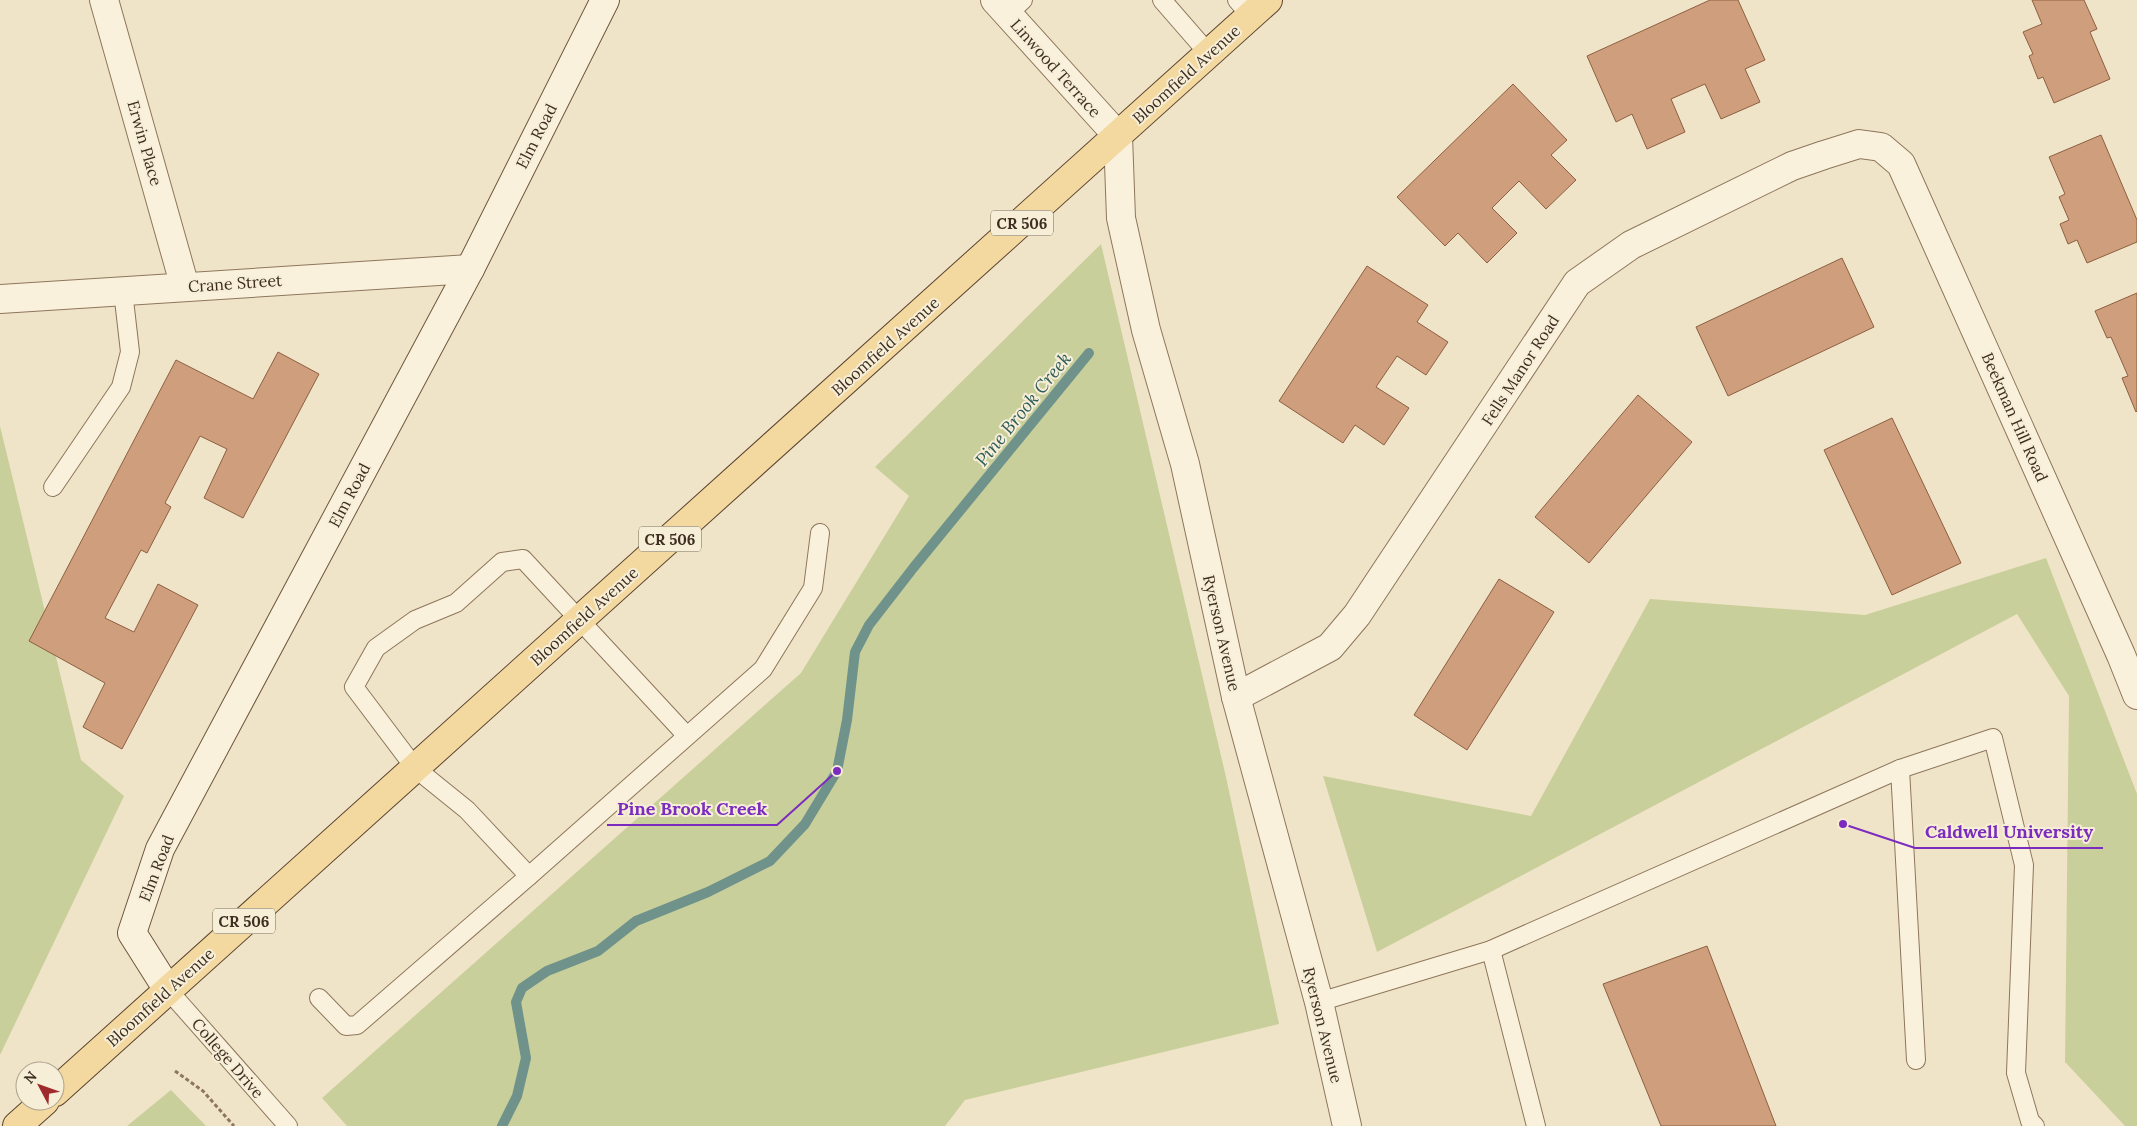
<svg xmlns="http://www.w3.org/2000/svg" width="2137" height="1126" font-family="Lora,serif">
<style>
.green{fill:#c9cf9b}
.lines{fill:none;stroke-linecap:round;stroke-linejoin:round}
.stream{stroke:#6f938a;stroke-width:10}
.building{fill:#cf9f7d;stroke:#8d5f41}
.lane-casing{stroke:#8d765c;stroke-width:20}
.street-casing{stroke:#8d765c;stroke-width:30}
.secondary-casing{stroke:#6f573f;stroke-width:30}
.primary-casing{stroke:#5b4430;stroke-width:30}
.path{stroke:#8d765c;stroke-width:3;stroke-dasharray:4 2.5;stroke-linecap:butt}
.lane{stroke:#faf1dc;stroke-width:18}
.street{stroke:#faf1dc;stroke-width:28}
.secondary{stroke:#faf1dc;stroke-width:28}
.primary{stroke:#f3d9a0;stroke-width:28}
.labels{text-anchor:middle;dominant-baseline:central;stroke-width:4;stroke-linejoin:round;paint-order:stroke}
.shield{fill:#f7eed8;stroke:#756857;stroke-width:1}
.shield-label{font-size:15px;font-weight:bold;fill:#3d2e20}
.street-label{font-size:16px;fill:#3d2e20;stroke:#f7eed8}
.water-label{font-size:18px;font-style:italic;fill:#2f5d5a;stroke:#f7eed8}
.leader{fill:none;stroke:#7b2cbf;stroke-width:2}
.callout-dot{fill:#7b2cbf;stroke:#f7eed8;stroke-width:2}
.callout-label{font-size:18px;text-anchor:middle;font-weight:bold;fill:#7b2cbf;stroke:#f7eed8;stroke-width:4;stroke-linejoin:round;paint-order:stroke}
</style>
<rect width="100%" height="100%" fill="#f0e4c8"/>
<g class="green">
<polygon points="1101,244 1226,777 1279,1024 965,1100 945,1126 347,1126 322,1098 801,673 909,496 875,467"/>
<polygon points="0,426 81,760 124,796 0,1055"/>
<polygon points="2046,558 2137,794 2137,1126 2125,1126 2065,1062 2069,696 2017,614 1377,952 1323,776 1531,816 1650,599 1865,615"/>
<polygon points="171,1090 206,1126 127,1126"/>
</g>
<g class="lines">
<polyline class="stream" points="502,1126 517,1096 526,1058 516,1002 522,988 547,971 598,951 636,921 708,892 770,861 805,824 837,771 847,720 855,652 869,625 914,567 1089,353"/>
</g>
<g class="building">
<polygon points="1710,0 1738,0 1765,60 1745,69 1760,102 1721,119 1705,84 1671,99 1685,132 1647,149 1632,114 1616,122 1587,56"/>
<polygon points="2032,0 2084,0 2097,29 2090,32 2110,79 2054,103 2043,77 2038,79 2029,56 2033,54 2023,32 2042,24"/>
<polygon points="1513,84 1567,140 1551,155 1576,180 1546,209 1519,181 1492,208 1517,233 1487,263 1458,233 1445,246 1397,197"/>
<polygon points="2101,135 2137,220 2137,242 2087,263 2077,240 2068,244 2060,224 2069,220 2059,197 2065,194 2049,157"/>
<polygon points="1842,258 1874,327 1728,396 1696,327"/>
<polygon points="1367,266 1428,305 1417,322 1448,342 1426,375 1397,356 1376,387 1409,408 1384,445 1355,425 1343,443 1279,401"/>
<polygon points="2137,293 2137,411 2136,412 2122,378 2128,376 2111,337 2107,338 2095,311"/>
<polygon points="278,352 319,374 243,518 204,498 227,449 200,436 165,503 171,507 147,553 141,550 105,618 134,632 158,584 198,605 122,749 83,727 105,683 29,641 176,360 253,399"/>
<polygon points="1638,395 1692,442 1589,563 1535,517"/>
<polygon points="1892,418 1961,563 1892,595 1824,450"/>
<polygon points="1499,579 1554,612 1467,750 1414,715"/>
<polygon points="1707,946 1776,1126 1661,1126 1603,984"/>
</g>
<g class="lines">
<defs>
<g id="lane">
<polyline points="1162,0 1209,54"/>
<polyline points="1237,0 1251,16"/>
<polyline points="1008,14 1023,0"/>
<polyline points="53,487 121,387 130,352 123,291"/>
<polyline points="687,736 523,559 502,562 456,603 415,620 376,648 354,687 415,768 467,810 529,876 763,669 813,588 820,533"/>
<polyline points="1900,769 1916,1060"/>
<polyline points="1491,950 1536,1126"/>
<polyline points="168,990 288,1126"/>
<polyline points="319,998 346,1026 357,1025 529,876"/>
<polyline points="1319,1002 1491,950 1900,769 1993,738 2024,865 2016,1073 2030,1121 2035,1126"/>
</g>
<g id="street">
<polyline points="104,0 185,287"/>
<polyline points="995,0 1118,136 1121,218 1146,330 1185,464 1236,697 1319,1002 1347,1126"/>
<polyline points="0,299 470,269"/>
<polyline points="1236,697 1330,647 1357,615 1577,283 1631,245 1792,166 1824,155 1859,144 1881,147 1901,164 2121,655 2137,695"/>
</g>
<polyline id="secondary" points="168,990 132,933 160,849 470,269 605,0"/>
<g id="primary">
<polyline points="55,1092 1268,0"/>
<polyline points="17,1126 45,1101"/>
</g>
</defs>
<use href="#lane" class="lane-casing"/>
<use href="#street" class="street-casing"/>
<use href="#secondary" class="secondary-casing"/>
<use href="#primary" class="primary-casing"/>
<polyline class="path" points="175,1071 203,1091 234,1126"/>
<use href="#lane" class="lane"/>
<use href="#street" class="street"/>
<use href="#secondary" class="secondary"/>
<use href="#primary" class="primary"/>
</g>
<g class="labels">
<g class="shield">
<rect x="991" y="210.5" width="62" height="25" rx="4"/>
<rect x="639" y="526.5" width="62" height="25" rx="4"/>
<rect x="213" y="908.5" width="62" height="25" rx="4"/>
</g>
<g class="shield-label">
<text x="1022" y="223">CR 506</text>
<text x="670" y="539">CR 506</text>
<text x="244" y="921">CR 506</text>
</g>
<g class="street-label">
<text transform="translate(1056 68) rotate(48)">Linwood Terrace</text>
<text transform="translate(1186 74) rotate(-42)">Bloomfield Avenue</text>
<text transform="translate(536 136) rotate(-63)">Elm Road</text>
<text transform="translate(145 143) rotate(74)">Erwin Place</text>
<text transform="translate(235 283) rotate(-4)">Crane Street</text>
<text transform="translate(885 346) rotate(-42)">Bloomfield Avenue</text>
<text transform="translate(1520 370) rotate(-57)">Fells Manor Road</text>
<text transform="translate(2015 417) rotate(66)">Beekman Hill Road</text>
<text transform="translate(349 495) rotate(-62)">Elm Road</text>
<text transform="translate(584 616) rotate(-42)">Bloomfield Avenue</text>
<text transform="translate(1222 633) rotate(77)">Ryerson Avenue</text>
<text transform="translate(156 868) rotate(-69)">Elm Road</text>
<text transform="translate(160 997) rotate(-42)">Bloomfield Avenue</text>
<text transform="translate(1323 1025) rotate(76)">Ryerson Avenue</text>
<text transform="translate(228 1058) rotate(49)">College Drive</text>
</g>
<g class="water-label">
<text transform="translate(1023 409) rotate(-51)">Pine Brook Creek</text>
</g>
</g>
<path class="leader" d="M837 771L777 825H607M1843 824L1915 848H2103"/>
<g class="callout-dot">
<circle cx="837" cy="771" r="5"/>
<circle cx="1843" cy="824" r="5"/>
</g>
<g class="callout-label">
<text x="692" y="815">Pine Brook Creek</text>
<text x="2009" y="838">Caldwell University</text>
</g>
<g transform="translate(40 1086) rotate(311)"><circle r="24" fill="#f7eed8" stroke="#ada18e"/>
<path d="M0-4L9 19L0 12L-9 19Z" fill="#9e2a2b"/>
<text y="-8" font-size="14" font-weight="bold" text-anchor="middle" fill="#3d2e20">N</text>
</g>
</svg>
